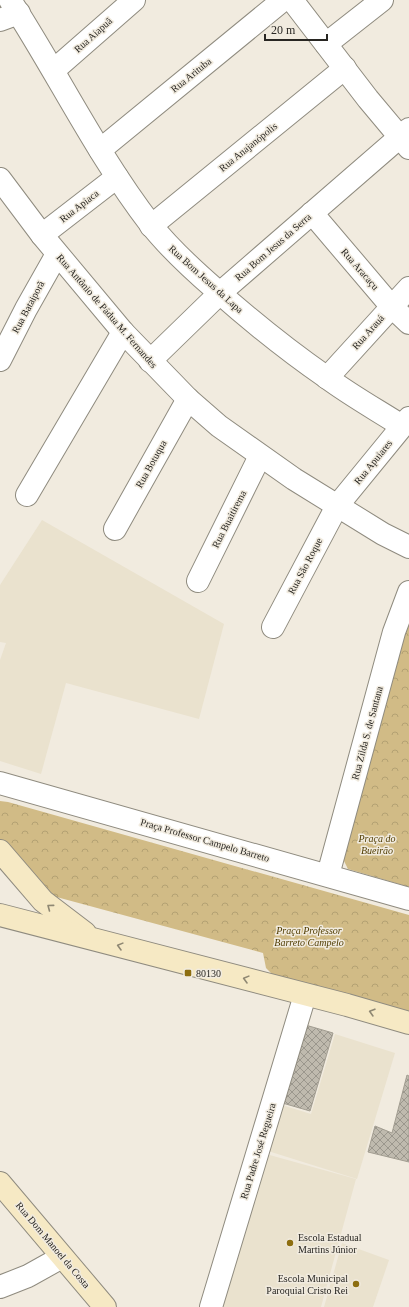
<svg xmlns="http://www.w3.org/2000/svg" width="409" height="1307" font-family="Georgia,serif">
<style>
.built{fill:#eae2ce}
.park{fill:url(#park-crowns)}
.building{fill:url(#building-cross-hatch);stroke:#a29d91}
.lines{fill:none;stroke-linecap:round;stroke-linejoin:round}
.minor-casing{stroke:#8f8b7f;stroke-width:24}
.secondary-casing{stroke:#8f8b7f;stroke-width:24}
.minor{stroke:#fff;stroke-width:22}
.secondary{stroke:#f6e9c4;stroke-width:22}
.oneway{stroke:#8f8873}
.poi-dot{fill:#8d6e10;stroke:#f1ebdf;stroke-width:1.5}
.labels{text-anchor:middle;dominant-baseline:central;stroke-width:3;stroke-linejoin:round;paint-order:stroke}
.street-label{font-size:10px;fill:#282622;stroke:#f1ebdf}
.park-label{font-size:10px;font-style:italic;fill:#503c01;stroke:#f1ebdf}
.poi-label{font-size:10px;fill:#282622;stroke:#f1ebdf;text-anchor:start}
</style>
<defs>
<pattern id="park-crowns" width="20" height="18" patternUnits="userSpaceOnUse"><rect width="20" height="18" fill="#d1bb86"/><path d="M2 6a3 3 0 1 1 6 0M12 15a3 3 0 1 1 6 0" fill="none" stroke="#b3a173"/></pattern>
<pattern id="building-cross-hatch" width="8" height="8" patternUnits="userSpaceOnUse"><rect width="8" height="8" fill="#bfbaae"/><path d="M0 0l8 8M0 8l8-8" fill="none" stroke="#9b978d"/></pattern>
</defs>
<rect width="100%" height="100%" fill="#f1ebdf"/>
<g class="built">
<polygon points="42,520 224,624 199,719 66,683 41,774 0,761 0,660 6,643 0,642 0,585"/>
<polygon points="335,1034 395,1053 357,1179 268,1151 282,1105 311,1114"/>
<polygon points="266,1154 356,1179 321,1307 223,1307"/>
<polygon points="342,1243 389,1260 373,1307 324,1307"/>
</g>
<g class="park">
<polygon points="409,611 409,887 348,869 343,859"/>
<polygon points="0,801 8,802 409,915 409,1012 272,974 266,968 263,953 38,892 0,847"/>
</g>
<g class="building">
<polygon points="302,1024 333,1033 310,1111 279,1102"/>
<polygon points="407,1075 409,1076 409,1162 368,1152 375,1126 392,1133"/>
</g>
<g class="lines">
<defs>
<g id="minor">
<path d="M 10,0 C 58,74 97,155 151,225 C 170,249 192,269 215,289 C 250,320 287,350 326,377 C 350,395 377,410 402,426"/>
<polyline points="292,0 368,99 409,148"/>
<polyline points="0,20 19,13"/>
<polyline points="326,44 382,0"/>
<polyline points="54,70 134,0"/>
<polyline points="100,150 283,0"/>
<polyline points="0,179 42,235 123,332 188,399 219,426 294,479 383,534 409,547"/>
<polyline points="312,213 391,306 409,323"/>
<polyline points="151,226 345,68"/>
<polyline points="42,235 117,177"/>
<polyline points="0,360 26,309 57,254"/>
<polyline points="150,361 220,293 409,129"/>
<polyline points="327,378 409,288"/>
<polyline points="27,495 123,332"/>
<polyline points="115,529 188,399"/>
<polyline points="198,581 260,456"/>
<polyline points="273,627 337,506 409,418"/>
<polyline points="0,783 409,899"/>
<polyline points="328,875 394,632 409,592"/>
<polyline points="0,1287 28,1276 62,1257"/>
<polyline points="211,1307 305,995"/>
</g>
<g id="secondary">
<polyline points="0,851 43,901 85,933"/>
<polyline points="0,915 347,1005 409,1023"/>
<polyline points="0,1183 105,1307"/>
</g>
</defs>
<use href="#minor" class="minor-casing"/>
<use href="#secondary" class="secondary-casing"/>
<use href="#minor" class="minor"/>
<use href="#secondary" class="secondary"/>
</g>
<defs><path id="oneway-chevron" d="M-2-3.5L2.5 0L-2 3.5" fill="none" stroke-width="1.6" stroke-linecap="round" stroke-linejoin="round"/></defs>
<g class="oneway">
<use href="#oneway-chevron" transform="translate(50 907) rotate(-143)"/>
<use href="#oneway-chevron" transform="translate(120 946) rotate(-165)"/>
<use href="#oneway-chevron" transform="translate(246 979) rotate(-165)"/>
<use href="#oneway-chevron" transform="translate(372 1012) rotate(-164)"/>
</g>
<g class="poi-dot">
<rect x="184" y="969" width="8" height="8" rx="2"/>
<circle cx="290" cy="1243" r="4"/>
<circle cx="356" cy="1284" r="4"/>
</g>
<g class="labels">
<g class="street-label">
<text transform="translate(93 35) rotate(-42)">Rua Aiapuã</text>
<text transform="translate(191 75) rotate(-39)">Rua Arituba</text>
<text transform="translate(248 147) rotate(-39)">Rua Anajanópolis</text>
<text transform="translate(79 206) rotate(-38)">Rua Apiaca</text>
<text transform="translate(273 247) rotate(-41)">Rua Bom Jesus da Serra</text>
<text transform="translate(360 269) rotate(49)">Rua Aracaçu</text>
<text transform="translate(206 279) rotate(42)">Rua Bom Jesus da Lapa</text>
<text transform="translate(28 307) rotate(-62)">Rua Bataiporã</text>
<text transform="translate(107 311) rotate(49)">Rua Antônio de Pádua M. Fernandes</text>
<text transform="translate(368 332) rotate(-48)">Rua Arauá</text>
<text transform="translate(373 462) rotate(-51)">Rua Apuiares</text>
<text transform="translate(151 464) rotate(-61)">Rua Botuqua</text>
<text transform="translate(229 519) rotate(-63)">Rua Buaitirema</text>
<text transform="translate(305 566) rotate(-62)">Rua São Roque</text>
<text transform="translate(367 733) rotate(-75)">Rua Zilda S. de Santana</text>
<text transform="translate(205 840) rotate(16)">Praça Professor Campelo Barreto</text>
<text transform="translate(258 1151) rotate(-73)">Rua Padre José Regueira</text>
<text transform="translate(53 1245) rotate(50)">Rua Dom Manoel da Costa</text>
</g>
<g class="park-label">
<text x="377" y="838">Praça do<tspan x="377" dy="12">Bueirão</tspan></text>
<text x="309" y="930">Praça Professor<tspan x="309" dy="12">Barreto Campelo</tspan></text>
</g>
<g class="poi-label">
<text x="196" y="973">80130</text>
<text x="298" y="1237">Escola Estadual<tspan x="298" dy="12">Martins Júnior</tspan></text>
<text x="348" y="1278" text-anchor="end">Escola Municipal<tspan x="348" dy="12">Paroquial Cristo Rei</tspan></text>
</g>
</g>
<path d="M265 34v6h62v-6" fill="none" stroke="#282622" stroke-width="2"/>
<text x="271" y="34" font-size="12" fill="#282622" stroke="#f1ebdf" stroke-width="3" paint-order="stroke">20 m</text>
</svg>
